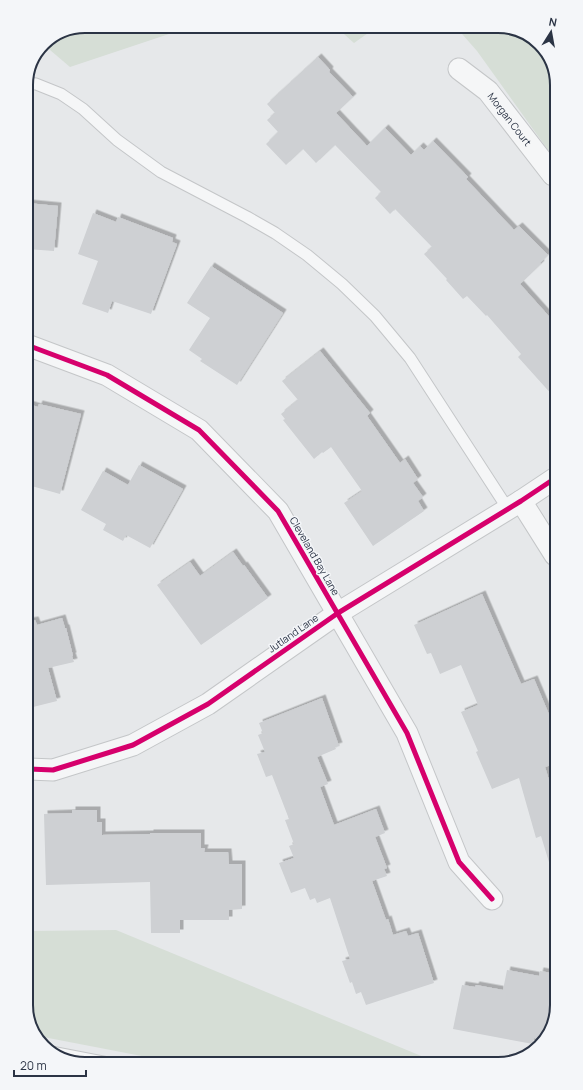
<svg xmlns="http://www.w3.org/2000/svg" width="583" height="1090" font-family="Manrope,sans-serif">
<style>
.green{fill:#d6ded6}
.building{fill:#ced0d3;filter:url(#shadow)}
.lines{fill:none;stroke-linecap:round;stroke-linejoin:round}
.service-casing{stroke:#c4c6c8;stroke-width:13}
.minor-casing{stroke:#c4c6c8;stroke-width:23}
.service{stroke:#f5f6f7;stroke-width:11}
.minor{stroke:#f5f6f7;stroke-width:21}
.cycleway-casing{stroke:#f4f6f9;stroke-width:8}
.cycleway{stroke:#d6006c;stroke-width:5}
.labels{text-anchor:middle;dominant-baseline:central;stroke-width:3;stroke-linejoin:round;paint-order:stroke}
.street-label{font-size:10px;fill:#2b3445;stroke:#f4f6f9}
.rim{fill:none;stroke:#2b3445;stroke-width:2}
</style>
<defs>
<filter id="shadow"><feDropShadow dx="3.5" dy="-3.5" stdDeviation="0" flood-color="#0004"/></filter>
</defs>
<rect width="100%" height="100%" fill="#e6e8ea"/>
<g class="green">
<polygon points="85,26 193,26 70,67 43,44"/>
<polygon points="335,26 378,26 354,43"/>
<polygon points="455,26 502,26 534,38 552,62 553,157 477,51"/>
<polygon points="116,930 431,1060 178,1063 38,1036 31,1028 30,931"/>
</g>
<g class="building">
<polygon points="318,57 330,70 329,72 353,97 336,113 367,146 385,128 411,155 420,146 424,150 433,141 468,177 466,179 514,230 519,226 548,255 540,263 541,264 520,284 554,322 554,397 518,357 521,354 487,315 486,316 467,296 463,299 446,280 447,279 424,254 432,247 395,209 390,214 375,198 381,192 335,145 316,163 303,149 286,165 266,144 278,132 267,120 275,113 267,104"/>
<polygon points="27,203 58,206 54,251 27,249"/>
<polygon points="93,213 116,222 118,217 173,238 172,242 177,244 151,314 112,301 108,313 82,304 98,261 78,254"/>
<polygon points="211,266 283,313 237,385 200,361 202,359 189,350 210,318 187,303"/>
<polygon points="320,351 370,413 367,416 400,463 405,459 418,479 413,483 423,497 418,501 424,511 373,546 344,503 362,491 331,447 323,453 322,452 314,459 283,420 285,419 281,414 298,400 282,381"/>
<polygon points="28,404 38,407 39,404 81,414 60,494 28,485"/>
<polygon points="139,465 183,489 150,548 126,535 123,541 103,530 106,524 81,510 103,471 128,485"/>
<polygon points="233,552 243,566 244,565 268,598 201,645 157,585 190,562 200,576"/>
<polygon points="482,594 521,684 534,679 556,731 556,763 545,767 556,803 556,871 552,872 541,836 536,838 519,778 492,789 476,752 478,751 461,712 478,705 461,665 440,674 431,653 427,654 414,625"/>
<polygon points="62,618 65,628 66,628 73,656 72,656 74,662 48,668 57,701 29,708 29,621 35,620 37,625"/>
<polygon points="322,698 339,746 335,747 336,749 317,757 328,784 320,787 334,825 376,809 385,833 375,837 387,868 384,869 387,876 372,881 386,920 388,919 393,935 406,931 408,936 418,933 434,983 366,1005 361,992 356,994 352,982 350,983 342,961 350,959 330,898 317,903 315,898 310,900 305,888 291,893 279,863 294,858 289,846 294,844 285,820 289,819 272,775 266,777 257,754 265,752 258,735 263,733 259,723"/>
<polygon points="72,810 97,810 97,822 102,822 102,835 150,834 150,833 201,833 201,848 205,848 204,852 228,852 229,864 242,864 242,909 229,910 229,920 180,920 180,933 151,933 150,882 46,885 44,814 72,813"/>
<polygon points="507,970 539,976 540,971 557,974 557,981 545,1040 534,1038 533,1044 453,1029 462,985 475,987 476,985 503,990"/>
</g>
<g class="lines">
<defs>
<g id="service">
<polyline points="26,83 36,84 61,94 83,109 117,140 161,172 247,217 275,233 307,255 342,284 375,316 410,358 508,509"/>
<polyline points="51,1052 113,1064"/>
</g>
<g id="minor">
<path id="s1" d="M 459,69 L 488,91 L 553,175"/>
<polyline points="27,345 107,375 199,430 278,511 407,733 459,862 492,899"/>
<polyline points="521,501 555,555"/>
<polyline points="29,769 53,770 133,745 208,704 338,613 521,501 554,479"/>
</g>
</defs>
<use href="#service" class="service-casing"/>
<use href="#minor" class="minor-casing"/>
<use href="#service" class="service"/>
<use href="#minor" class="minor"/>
<defs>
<g id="cycleway">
<polyline points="27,345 107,375 199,430 278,511 407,733 459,862 492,899"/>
<polyline points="29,769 53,770 133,745 208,704 338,613 521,501 554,479"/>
</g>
</defs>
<use href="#cycleway" class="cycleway-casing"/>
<use href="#cycleway" class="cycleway"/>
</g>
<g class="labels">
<g class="street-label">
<text stroke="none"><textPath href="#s1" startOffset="72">Morgan Court</textPath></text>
<text transform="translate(315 556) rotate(60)">Cleveland Bay Lane</text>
<text transform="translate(293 633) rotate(-35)">Jutland Lane</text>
</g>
</g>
<path d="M0 0H583V1090H0ZM85 33H498A52 52 0 0 1 550 85V1005A52 52 0 0 1 498 1057H85A52 52 0 0 1 33 1005V85A52 52 0 0 1 85 33Z" fill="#f4f6f9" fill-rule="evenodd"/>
<path class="rim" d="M85 33H498A52 52 0 0 1 550 85V1005A52 52 0 0 1 498 1057H85A52 52 0 0 1 33 1005V85A52 52 0 0 1 85 33Z"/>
<g transform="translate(551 32) rotate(11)" stroke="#f4f6f9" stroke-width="3" paint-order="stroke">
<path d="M0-3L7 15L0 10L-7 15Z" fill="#2b3445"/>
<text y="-6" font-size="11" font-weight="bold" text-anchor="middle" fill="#2b3445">N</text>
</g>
<path d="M14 1070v6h72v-6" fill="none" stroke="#2b3445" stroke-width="2"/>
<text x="20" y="1070" font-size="12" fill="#2b3445" stroke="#f4f6f9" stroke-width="3" paint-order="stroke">20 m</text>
</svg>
